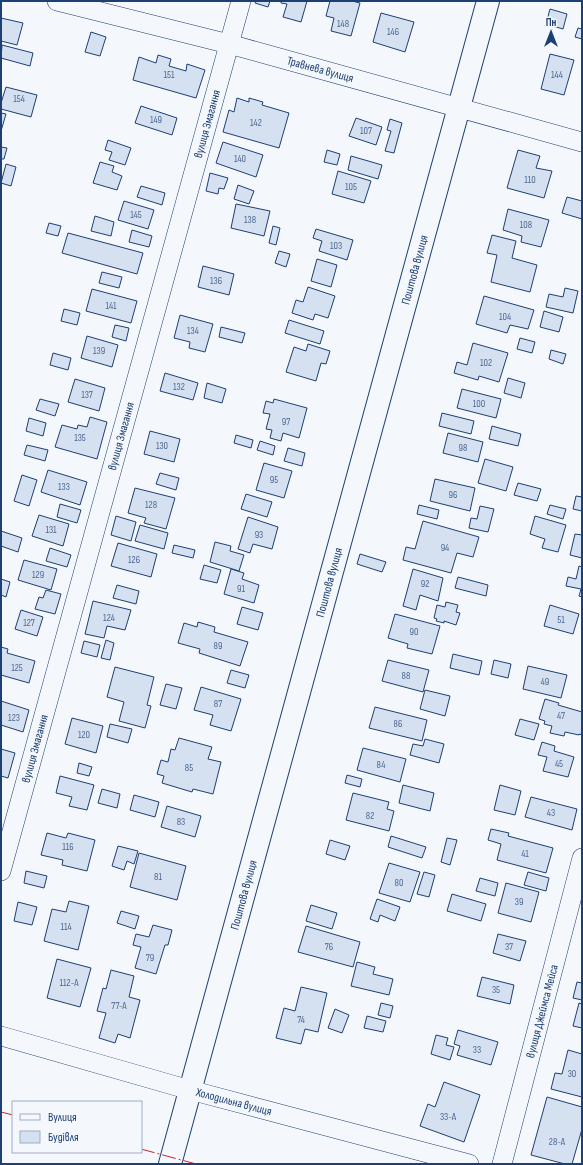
<svg xmlns="http://www.w3.org/2000/svg" width="583" height="1165" font-family="'Sofia Sans Condensed',sans-serif">
<style>
.building{fill:#d5e0f0;stroke:#1d3f73}
.lines{fill:none;stroke-linecap:round;stroke-linejoin:round}
.minor-casing{stroke:#1d3f73;stroke-width:20}
.tertiary-casing{stroke:#1d3f73;stroke-width:24}
.minor{stroke:#f4f7fb;stroke-width:19}
.tertiary{stroke:#f4f7fb;stroke-width:22}
.power{stroke:#c62828;stroke-width:1;stroke-dasharray:14 3 2 3;stroke-linecap:butt}
.labels{text-anchor:middle;dominant-baseline:central;stroke-width:3;stroke-linejoin:round;paint-order:stroke}
.number-label{font-size:10px;fill:#4b6792}
.street-label{font-size:12px;fill:#1d3f73;stroke:#f4f7fb}
</style>
<rect width="100%" height="100%" fill="#f4f7fb"/>
<g class="building">
<polygon points="256,1 270,1 268,7 255,3"/>
<polygon points="281,1 307,1 301,22 283,17 287,4 281,3"/>
<polygon points="330,1 352,1 360,3 351,36 331,31 334,18 326,16"/>
<polygon points="550,9 567,14 563,29 546,24"/>
<polygon points="381,13 414,22 405,52 373,42"/>
<polygon points="1,18 23,23 17,45 1,41"/>
<polygon points="578,28 582,29 582,39 575,37"/>
<polygon points="91,32 106,37 100,56 85,52"/>
<polygon points="2,45 33,53 30,66 1,58"/>
<polygon points="550,54 574,60 564,95 541,89"/>
<polygon points="158,55 171,59 169,66 186,71 187,64 205,70 196,98 133,80 139,57 156,63"/>
<polygon points="6,87 37,95 31,117 1,109 1,103"/>
<polygon points="237,98 249,102 249,98 263,102 262,105 289,113 279,148 223,132 229,110 234,112"/>
<polygon points="141,106 177,118 172,135 135,123"/>
<polygon points="1,113 6,114 1,131"/>
<polygon points="356,118 382,127 376,145 349,136"/>
<polygon points="390,119 402,123 394,153 385,151 391,131 387,130"/>
<polygon points="108,140 131,148 125,165 109,160 112,152 105,150"/>
<polygon points="223,142 263,155 256,177 216,163"/>
<polygon points="1,147 7,148 4,159 1,159"/>
<polygon points="327,150 340,154 337,165 324,162"/>
<polygon points="518,150 540,156 536,168 552,171 544,198 507,188"/>
<polygon points="351,156 382,165 378,179 348,170"/>
<polygon points="100,162 114,166 112,172 122,176 117,190 93,183"/>
<polygon points="6,164 16,167 11,186 1,183"/>
<polygon points="338,171 371,181 364,203 332,194"/>
<polygon points="210,173 228,178 224,189 219,188 218,194 206,191"/>
<polygon points="238,185 254,191 249,204 234,199"/>
<polygon points="141,186 165,193 162,205 137,197"/>
<polygon points="567,197 582,201 582,219 562,213"/>
<polygon points="124,201 154,210 148,229 118,220"/>
<polygon points="236,204 270,211 264,236 231,228"/>
<polygon points="508,209 549,220 541,247 521,242 522,236 503,230"/>
<polygon points="95,216 114,222 111,236 91,231"/>
<polygon points="49,223 61,226 58,236 46,233"/>
<polygon points="273,226 280,228 276,245 269,243"/>
<polygon points="316,229 353,240 347,260 319,251 322,241 313,238"/>
<polygon points="132,230 152,236 149,247 129,242"/>
<polygon points="68,233 143,253 137,274 62,253"/>
<polygon points="492,235 516,241 512,258 537,265 530,292 491,282 497,255 487,253"/>
<polygon points="279,251 290,254 286,267 275,263"/>
<polygon points="317,259 337,265 331,287 311,281"/>
<polygon points="203,266 234,274 229,295 198,287"/>
<polygon points="102,272 122,277 119,288 99,283"/>
<polygon points="308,287 335,296 328,318 315,314 313,320 292,313 296,300 303,302"/>
<polygon points="565,288 578,291 573,313 546,307 549,294 563,297"/>
<polygon points="92,289 137,301 131,323 86,311"/>
<polygon points="484,296 534,310 528,329 510,325 507,333 476,324"/>
<polygon points="64,309 80,313 77,325 61,321"/>
<polygon points="544,311 563,317 559,332 540,327"/>
<polygon points="180,315 213,324 205,352 189,348 190,342 174,338"/>
<polygon points="289,320 324,331 320,344 285,333"/>
<polygon points="115,325 129,328 126,341 112,337"/>
<polygon points="221,327 245,333 242,343 219,337"/>
<polygon points="87,336 118,345 112,367 81,358"/>
<polygon points="520,338 535,342 532,353 517,349"/>
<polygon points="473,343 508,353 499,382 479,376 478,380 454,373 457,362 467,365"/>
<polygon points="308,344 330,351 326,364 321,363 316,381 286,372 294,347 306,351"/>
<polygon points="551,350 566,354 563,364 549,359"/>
<polygon points="53,353 71,358 68,370 50,365"/>
<polygon points="165,373 198,383 193,400 160,391"/>
<polygon points="508,378 525,383 521,398 504,393"/>
<polygon points="75,379 105,388 99,411 68,402"/>
<polygon points="207,383 226,389 222,403 204,398"/>
<polygon points="462,389 501,399 496,418 457,408"/>
<polygon points="40,399 59,404 55,416 36,410"/>
<polygon points="274,399 307,408 299,438 283,433 281,441 270,438 272,430 266,429 270,414 263,413 266,401 273,403"/>
<polygon points="442,413 474,421 471,434 439,426"/>
<polygon points="90,417 107,422 97,459 55,447 62,425 77,429 78,425 87,427"/>
<polygon points="29,418 46,423 43,436 26,431"/>
<polygon points="492,426 521,434 518,446 489,439"/>
<polygon points="150,431 180,439 174,462 144,454"/>
<polygon points="448,433 483,442 478,462 443,453"/>
<polygon points="236,435 253,440 251,448 234,443"/>
<polygon points="260,441 275,446 273,455 257,450"/>
<polygon points="27,445 48,450 45,461 24,455"/>
<polygon points="288,448 305,453 302,466 284,461"/>
<polygon points="485,459 513,467 506,491 478,483"/>
<polygon points="264,463 292,471 284,498 256,490"/>
<polygon points="48,470 87,482 80,505 41,492"/>
<polygon points="160,473 179,478 176,490 156,484"/>
<polygon points="22,475 37,480 29,506 14,501"/>
<polygon points="435,479 475,488 470,511 430,501"/>
<polygon points="518,483 541,489 537,501 514,495"/>
<polygon points="135,488 175,498 166,529 144,523 146,518 128,513"/>
<polygon points="246,494 272,502 267,517 241,509"/>
<polygon points="576,496 582,497 582,511 573,509"/>
<polygon points="60,504 81,510 77,523 57,517"/>
<polygon points="419,505 439,510 437,519 417,514"/>
<polygon points="550,505 566,509 563,519 547,514"/>
<polygon points="480,506 494,509 488,532 469,528 471,518 477,519"/>
<polygon points="39,515 69,524 63,546 32,536"/>
<polygon points="116,516 136,522 131,541 111,535"/>
<polygon points="535,516 566,525 558,552 542,548 545,539 530,534"/>
<polygon points="248,517 278,527 272,549 253,544 250,553 238,549"/>
<polygon points="423,521 479,537 473,557 457,553 451,573 403,560 406,547 415,549"/>
<polygon points="140,525 168,533 164,549 135,541"/>
<polygon points="1,531 22,538 18,552 1,546"/>
<polygon points="575,534 582,535 582,558 570,555"/>
<polygon points="215,542 231,546 230,551 244,555 239,571 210,562"/>
<polygon points="118,543 157,554 151,577 111,566"/>
<polygon points="174,545 195,550 193,558 172,553"/>
<polygon points="50,548 71,555 67,567 46,561"/>
<polygon points="360,554 386,562 382,572 357,564"/>
<polygon points="24,560 57,569 51,590 18,580"/>
<polygon points="204,565 221,570 217,583 200,579"/>
<polygon points="579,566 582,567 582,597 579,596 581,589 566,586 568,577 576,579"/>
<polygon points="231,569 244,573 242,579 259,585 254,603 224,594"/>
<polygon points="413,569 443,578 438,601 420,595 416,610 403,606"/>
<polygon points="458,577 488,585 486,596 455,588"/>
<polygon points="1,579 10,582 6,597 1,595"/>
<polygon points="117,585 139,591 136,604 113,598"/>
<polygon points="46,590 61,594 55,614 35,609 39,597 43,598"/>
<polygon points="93,601 131,610 125,630 107,626 104,638 85,634"/>
<polygon points="446,602 458,605 456,612 460,613 456,625 444,621 444,623 436,621 437,619 434,618 437,605 445,607"/>
<polygon points="550,605 579,614 573,634 544,626"/>
<polygon points="242,607 263,613 258,630 237,624"/>
<polygon points="21,610 43,617 37,636 15,629"/>
<polygon points="395,614 440,626 432,654 407,648 408,644 388,638"/>
<polygon points="198,622 215,627 214,632 248,642 240,666 199,653 200,649 178,643 184,623 197,627"/>
<polygon points="106,640 114,643 110,660 101,658"/>
<polygon points="84,641 100,645 97,657 81,653"/>
<polygon points="1,647 8,649 7,653 35,661 29,683 1,675"/>
<polygon points="453,654 482,661 479,675 450,668"/>
<polygon points="388,660 429,670 423,692 382,681"/>
<polygon points="494,660 511,664 508,678 491,674"/>
<polygon points="528,666 567,675 561,698 523,689"/>
<polygon points="115,667 154,677 147,705 151,706 145,728 119,721 124,702 107,697"/>
<polygon points="231,670 249,675 245,688 227,683"/>
<polygon points="166,684 182,688 176,709 160,705"/>
<polygon points="201,687 241,699 231,731 210,725 213,715 194,710"/>
<polygon points="425,690 450,696 445,716 420,709"/>
<polygon points="545,699 559,703 558,705 582,712 582,735 579,734 579,735 565,732 564,736 550,733 552,726 544,724 545,721 539,719"/>
<polygon points="1,701 29,710 23,732 1,725"/>
<polygon points="375,707 427,720 422,741 369,728"/>
<polygon points="72,718 103,726 96,753 65,744"/>
<polygon points="520,719 539,724 534,740 515,735"/>
<polygon points="110,724 132,729 128,743 107,737"/>
<polygon points="179,738 212,747 208,759 221,762 213,794 193,789 192,792 162,783 164,776 157,774 161,760 168,762 171,749 175,750"/>
<polygon points="425,739 444,744 439,763 410,755 413,744 423,746"/>
<polygon points="542,742 555,746 554,751 574,757 568,777 543,771 547,757 538,755"/>
<polygon points="363,748 406,759 400,782 357,770"/>
<polygon points="1,749 15,753 8,778 1,776"/>
<polygon points="79,763 92,767 89,776 77,773"/>
<polygon points="347,775 362,779 360,787 345,783"/>
<polygon points="60,776 94,785 87,810 69,806 72,797 56,793"/>
<polygon points="403,785 434,793 430,811 399,803"/>
<polygon points="500,785 521,791 515,815 494,810"/>
<polygon points="102,789 120,794 117,808 98,803"/>
<polygon points="353,793 389,802 387,809 394,811 389,831 346,820"/>
<polygon points="134,795 159,802 155,817 130,810"/>
<polygon points="531,797 577,809 572,830 525,817"/>
<polygon points="167,806 201,816 195,837 161,827"/>
<polygon points="491,829 509,833 508,836 553,848 546,873 497,860 501,844 488,840"/>
<polygon points="47,833 66,838 68,833 95,840 87,871 62,865 63,860 41,855"/>
<polygon points="391,836 426,847 422,858 388,847"/>
<polygon points="447,838 457,840 450,865 441,862"/>
<polygon points="330,840 350,846 345,860 326,854"/>
<polygon points="118,846 138,851 134,864 127,861 124,870 112,866"/>
<polygon points="139,853 186,866 177,900 130,887"/>
<polygon points="389,863 420,872 410,902 379,893"/>
<polygon points="26,871 47,876 44,888 24,883"/>
<polygon points="424,872 435,875 429,897 417,894"/>
<polygon points="528,872 549,878 546,891 524,885"/>
<polygon points="480,878 498,883 495,896 476,891"/>
<polygon points="506,883 539,892 531,922 498,913"/>
<polygon points="452,894 486,904 481,921 447,911"/>
<polygon points="377,899 400,907 395,921 380,915 378,922 370,919"/>
<polygon points="69,901 89,906 78,950 44,941 52,909 66,912"/>
<polygon points="18,902 37,907 32,925 14,921"/>
<polygon points="311,905 337,913 332,929 306,921"/>
<polygon points="121,911 139,916 135,929 117,923"/>
<polygon points="153,925 172,930 168,945 165,945 156,974 135,968 141,947 133,945 136,934 149,937"/>
<polygon points="306,926 360,942 353,967 298,952"/>
<polygon points="498,934 526,941 520,961 493,953"/>
<polygon points="57,959 91,968 80,1007 47,998"/>
<polygon points="357,962 375,967 373,974 393,979 389,995 351,986"/>
<polygon points="111,970 134,976 129,997 140,1000 130,1038 118,1034 115,1043 99,1038 106,1013 97,1011 103,988 106,989"/>
<polygon points="482,977 514,985 510,1004 477,996"/>
<polygon points="577,982 582,983 582,1000 573,998"/>
<polygon points="301,987 327,993 318,1032 305,1029 301,1044 276,1038 284,1008 295,1011"/>
<polygon points="381,1003 393,1006 390,1018 378,1015"/>
<polygon points="579,1003 582,1004 582,1028 573,1026"/>
<polygon points="335,1009 349,1015 342,1033 328,1028"/>
<polygon points="367,1016 386,1021 383,1032 364,1028"/>
<polygon points="458,1030 498,1042 491,1065 457,1055 460,1046 454,1044"/>
<polygon points="436,1035 448,1038 446,1045 454,1047 450,1060 431,1054"/>
<polygon points="568,1050 582,1054 582,1097 551,1089 555,1073 562,1074"/>
<polygon points="444,1082 480,1095 464,1142 420,1126 428,1104 435,1107"/>
<polygon points="547,1097 582,1107 582,1129 572,1164 565,1164 531,1155"/>
</g>
<g class="lines">
<defs>
<g id="minor">
<path id="s1" d="M 57,1 L 229,44 L 582,142"/>
<path id="s2" d="M 1,871 L 241,1"/>
<path id="s3" d="M 1,1036 L 190,1090 L 469,1164"/>
<path id="s4" d="M 502,1164 L 582,858"/>
</g>
<g id="tertiary">
<path id="s5" d="M 170,1164 L 488,1"/>
</g>
</defs>
<use href="#minor" class="minor-casing"/>
<use href="#tertiary" class="tertiary-casing"/>
<use href="#minor" class="minor"/>
<use href="#tertiary" class="tertiary"/>
<g class="power">
<polyline points="1,1112 13,1115"/>
<polyline points="141,1149 196,1164"/>
</g>
</g>
<g class="labels">
<g class="number-label">
<text x="343" y="24">148</text>
<text x="393" y="32">146</text>
<text x="169" y="75">151</text>
<text x="557" y="75">144</text>
<text x="19" y="99">154</text>
<text x="156" y="120">149</text>
<text x="256" y="123">142</text>
<text x="366" y="131">107</text>
<text x="240" y="159">140</text>
<text x="530" y="180">110</text>
<text x="351" y="187">105</text>
<text x="136" y="215">145</text>
<text x="250" y="220">138</text>
<text x="526" y="225">108</text>
<text x="336" y="246">103</text>
<text x="216" y="281">136</text>
<text x="111" y="306">141</text>
<text x="505" y="317">104</text>
<text x="193" y="331">134</text>
<text x="99" y="351">139</text>
<text x="486" y="363">102</text>
<text x="179" y="387">132</text>
<text x="87" y="395">137</text>
<text x="479" y="404">100</text>
<text x="286" y="422">97</text>
<text x="80" y="438">135</text>
<text x="162" y="446">130</text>
<text x="463" y="448">98</text>
<text x="274" y="480">95</text>
<text x="64" y="487">133</text>
<text x="453" y="495">96</text>
<text x="151" y="505">128</text>
<text x="51" y="530">131</text>
<text x="259" y="535">93</text>
<text x="445" y="548">94</text>
<text x="134" y="560">126</text>
<text x="38" y="575">129</text>
<text x="425" y="584">92</text>
<text x="241" y="589">91</text>
<text x="109" y="618">124</text>
<text x="561" y="620">51</text>
<text x="29" y="623">127</text>
<text x="414" y="632">90</text>
<text x="218" y="646">89</text>
<text x="17" y="668">125</text>
<text x="406" y="676">88</text>
<text x="545" y="682">49</text>
<text x="218" y="704">87</text>
<text x="561" y="716">47</text>
<text x="14" y="718">123</text>
<text x="398" y="724">86</text>
<text x="84" y="735">120</text>
<text x="559" y="764">45</text>
<text x="381" y="765">84</text>
<text x="189" y="768">85</text>
<text x="551" y="813">43</text>
<text x="370" y="816">82</text>
<text x="181" y="822">83</text>
<text x="68" y="847">116</text>
<text x="525" y="854">41</text>
<text x="158" y="877">81</text>
<text x="399" y="883">80</text>
<text x="519" y="902">39</text>
<text x="66" y="927">114</text>
<text x="329" y="947">76</text>
<text x="509" y="947">37</text>
<text x="150" y="958">79</text>
<text x="69" y="983">112-А</text>
<text x="496" y="990">35</text>
<text x="119" y="1006">77-А</text>
<text x="301" y="1020">74</text>
<text x="477" y="1050">33</text>
<text x="572" y="1074">30</text>
<text x="448" y="1117">33-А</text>
<text x="557" y="1142">28-А</text>
</g>
<g class="street-label">
<text stroke="none"><textPath href="#s1" startOffset="272">Травнева вулиця</textPath></text>
<text stroke="none"><textPath href="#s2" startOffset="775">вулиця Змагання</textPath></text>
<text stroke="none"><textPath href="#s5" startOffset="927">Поштова вулиця</textPath></text>
<text stroke="none"><textPath href="#s2" startOffset="451">вулиця Змагання</textPath></text>
<text stroke="none"><textPath href="#s5" startOffset="603">Поштова вулиця</textPath></text>
<text stroke="none"><textPath href="#s2" startOffset="127">вулиця Змагання</textPath></text>
<text stroke="none"><textPath href="#s5" startOffset="279">Поштова вулиця</textPath></text>
<text stroke="none"><textPath href="#s4" startOffset="158">вулиця Джеймса Мейса</textPath></text>
<text stroke="none"><textPath href="#s3" startOffset="242">Холодильна вулиця</textPath></text>
</g>
</g>
<rect width="583" height="1165" fill="none" stroke="#1d3f73" stroke-width="4"/>
<rect x="12" y="1101" width="130" height="52" fill="#f4f7fb" stroke="#9eadc5"/>
<rect x="20" y="1114" width="20" height="6" fill="#f4f7fb" stroke="#9eadc5"/>
<text x="48" y="1121" font-size="12" fill="#1d3f73">Вулиця</text>
<rect x="20" y="1131" width="20" height="12" fill="#d5e0f0" stroke="#9eadc5"/>
<text x="48" y="1141" font-size="12" fill="#1d3f73">Будівля</text>
<g transform="translate(551 32)" stroke="#f4f7fb" stroke-width="3" paint-order="stroke">
<path d="M0-3L7 15L0 10L-7 15Z" fill="#1d3f73"/>
<text y="-6" font-size="11" font-weight="bold" text-anchor="middle" fill="#1d3f73">Пн</text>
</g>
</svg>
